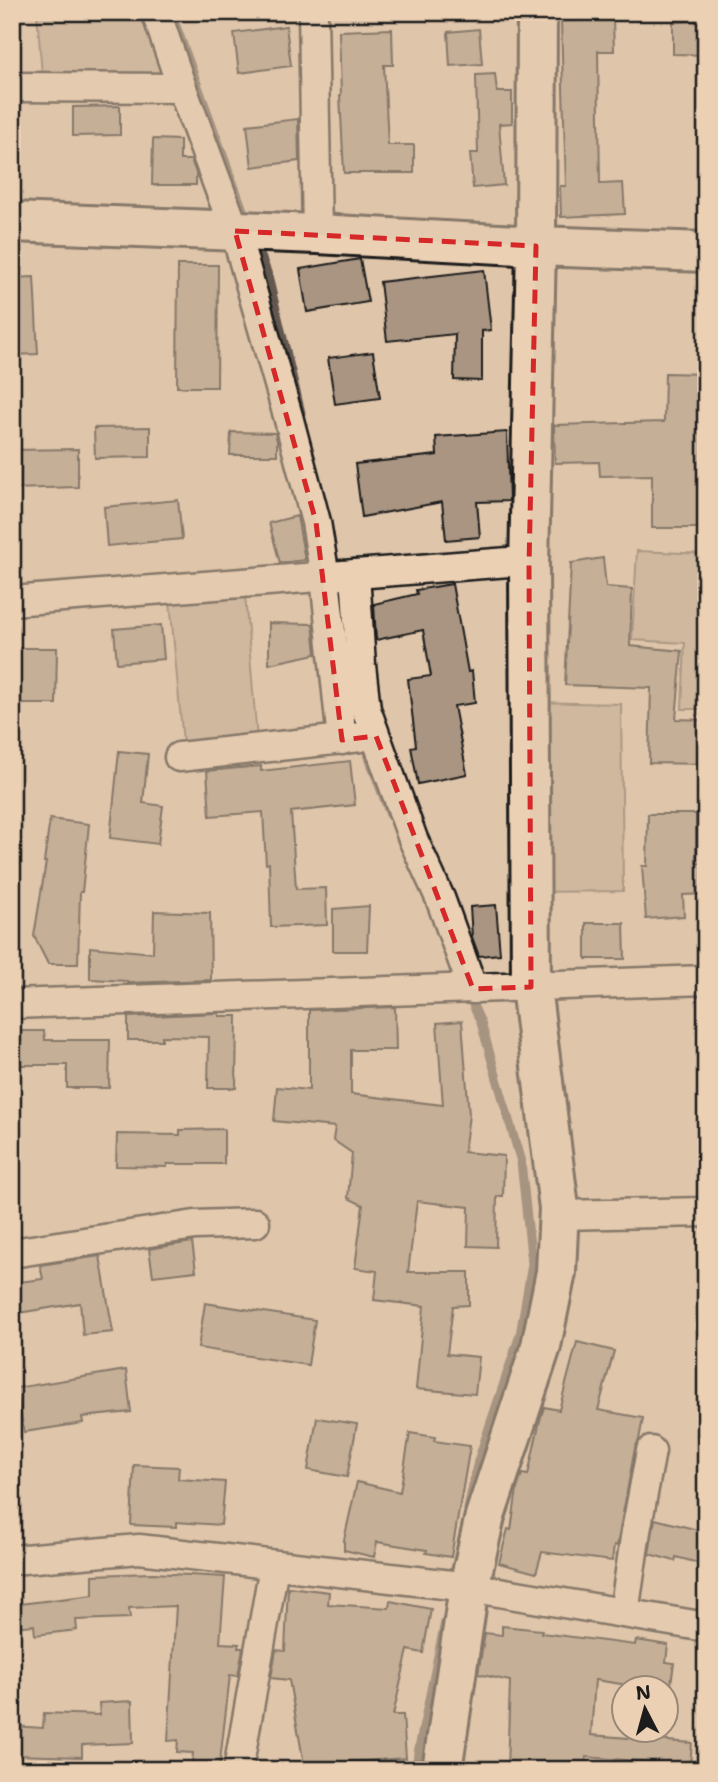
<svg xmlns="http://www.w3.org/2000/svg" width="718" height="1782" font-family="'Shantell Sans',sans-serif">
<style>
.green{fill:#bfa992;stroke:#6e6257;stroke-width:2}
.lines{fill:none;stroke-linecap:round;stroke-linejoin:round}
.stream{stroke:#635950;stroke-width:9}
.building{fill:#a99582;stroke:#1c1c1c;stroke-width:2}
.street-casing{stroke:#1c1c1c;stroke-width:33}
.secondary-casing{stroke:#1c1c1c;stroke-width:44}
.street{stroke:#ecd0b3;stroke-width:28}
.secondary{stroke:#ecd0b3;stroke-width:38}
.marked{fill:none;stroke:#d62828;stroke-width:5;stroke-dasharray:14 9;stroke-linejoin:round}
</style>
<rect width="100%" height="100%" fill="#dfc5aa"/>
<filter id="ink" filterUnits="userSpaceOnUse"><feTurbulence type="fractalNoise" baseFrequency=".0143" numOctaves="2"/><feDisplacementMap in="SourceGraphic" scale="14" xChannelSelector="R" yChannelSelector="G"/><feConvolveMatrix kernelMatrix="1 2 1 2 8 2 1 2 1" color-interpolation-filters="sRGB"/></filter>
<g filter="url(#ink)">
<g class="green">
<polygon points="37,12 149,12 182,88 43,87"/>
<polygon points="637,551 706,554 706,709 682,709 685,643 632,640"/>
<polygon points="244,583 257,739 183,743 169,589"/>
<polygon points="530,702 621,704 623,891 531,892"/>
</g>
<g class="lines">
<g class="stream">
<polyline points="171,12 247,221"/>
<polyline points="255,241 267,272 301,413"/>
<polyline points="368,755 390,815"/>
<polyline points="468,994 481,1023 521,1162 532,1264 520,1335 478,1461 468,1509"/>
<polyline points="416,1770 418,1753 445,1622"/>
</g>
</g>
<g class="building">
<polygon points="613,19 614,51 598,51 600,184 623,183 625,214 561,217 560,186 566,186 561,21"/>
<polygon points="706,21 706,55 673,54 673,22"/>
<polygon points="286,26 291,66 239,73 234,33"/>
<polygon points="392,29 393,65 384,65 388,145 414,145 414,173 344,173 340,95 341,95 339,31"/>
<polygon points="479,29 482,64 450,66 448,32"/>
<polygon points="495,74 497,92 512,92 512,123 499,124 504,185 473,188 470,153 478,153 476,75"/>
<polygon points="120,106 120,135 73,136 73,107"/>
<polygon points="298,119 299,161 252,167 247,125"/>
<polygon points="153,139 180,140 180,160 191,160 196,173 196,185 152,185"/>
<polygon points="360,259 368,302 307,312 300,269"/>
<polygon points="178,265 218,265 217,387 177,387"/>
<polygon points="484,270 491,330 482,331 482,381 454,380 455,334 387,341 380,282"/>
<polygon points="34,277 38,354 12,355 12,278"/>
<polygon points="373,352 380,398 335,404 328,358"/>
<polygon points="665,373 706,374 706,528 652,528 652,475 600,476 599,462 555,463 554,425 664,422"/>
<polygon points="150,427 150,457 95,458 94,428"/>
<polygon points="231,432 275,433 277,441 277,455 230,455"/>
<polygon points="507,432 509,501 477,502 480,537 446,540 442,502 362,517 355,464 437,455 436,437"/>
<polygon points="78,449 78,487 12,489 12,450"/>
<polygon points="178,500 182,539 107,546 104,507"/>
<polygon points="297,516 305,560 280,563 269,523"/>
<polygon points="603,558 606,587 632,589 630,646 682,651 676,719 706,720 706,764 649,763 651,688 565,685 571,563"/>
<polygon points="452,584 468,672 472,671 475,703 454,706 467,774 418,784 411,747 416,746 408,679 431,676 423,630 376,640 374,604 417,594 416,590"/>
<polygon points="269,623 313,624 316,654 269,664"/>
<polygon points="161,625 164,659 117,663 114,629"/>
<polygon points="14,648 57,648 56,704 13,704"/>
<polygon points="119,751 148,754 143,803 163,806 158,844 110,838"/>
<polygon points="350,761 355,805 291,812 296,889 326,888 327,925 271,927 269,863 266,864 263,812 210,816 207,771 261,766 261,771"/>
<polygon points="648,814 696,814 696,863 706,863 706,894 683,895 684,916 646,919 642,866 647,866"/>
<polygon points="50,819 89,824 82,892 80,892 78,964 48,964 34,936 46,862 44,862"/>
<polygon points="496,905 500,954 479,956 472,937 470,907"/>
<polygon points="369,906 367,951 333,951 333,909"/>
<polygon points="154,911 210,913 211,980 127,983 127,981 90,979 90,947 153,953"/>
<polygon points="586,923 624,923 625,959 586,959"/>
<polygon points="395,1007 396,1050 351,1050 351,1094 443,1105 437,1023 462,1021 469,1115 464,1152 504,1156 503,1196 497,1196 496,1247 468,1246 469,1207 417,1201 408,1272 469,1272 469,1305 453,1306 447,1354 479,1357 475,1394 416,1389 424,1306 374,1300 377,1271 355,1268 363,1205 348,1198 352,1153 333,1140 335,1127 274,1121 277,1087 309,1090 309,1010"/>
<polygon points="219,1013 219,1016 237,1016 236,1088 208,1088 209,1037 162,1036 162,1040 128,1040 128,1017"/>
<polygon points="12,1031 44,1031 45,1040 110,1040 109,1088 67,1088 67,1065 12,1065"/>
<polygon points="224,1129 224,1164 167,1164 167,1167 116,1166 117,1134 180,1135 180,1130"/>
<polygon points="192,1242 196,1271 153,1276 149,1249"/>
<polygon points="100,1256 113,1332 83,1335 80,1303 12,1314 12,1283 43,1279 40,1265"/>
<polygon points="205,1303 315,1320 308,1365 198,1348"/>
<polygon points="577,1342 614,1351 598,1410 643,1418 639,1440 635,1448 617,1546 614,1545 612,1561 542,1552 536,1573 499,1563 508,1529 511,1530 517,1489 522,1474 528,1475 540,1420 544,1407 559,1410"/>
<polygon points="126,1370 131,1412 82,1417 83,1423 24,1432 16,1388"/>
<polygon points="317,1418 357,1424 347,1477 308,1470"/>
<polygon points="410,1433 435,1437 434,1441 470,1446 451,1557 426,1553 427,1550 377,1542 374,1557 344,1550 344,1540 357,1482 400,1492"/>
<polygon points="134,1465 179,1467 178,1479 225,1482 221,1525 176,1522 176,1527 131,1525"/>
<polygon points="655,1519 706,1532 706,1565 676,1557 675,1561 649,1554"/>
<polygon points="153,1573 225,1577 220,1643 239,1644 238,1648 243,1648 238,1676 230,1675 219,1770 191,1770 193,1753 177,1752 178,1740 168,1741 176,1606 129,1608 130,1618 76,1620 77,1630 35,1635 34,1625 12,1627 12,1605 93,1595 93,1575"/>
<polygon points="288,1587 329,1592 328,1604 389,1608 390,1601 431,1609 423,1653 408,1650 393,1715 403,1715 406,1758 339,1763 340,1770 305,1770 289,1680 271,1678 276,1650 285,1651"/>
<polygon points="502,1626 542,1630 541,1633 635,1645 636,1640 668,1645 666,1662 674,1663 670,1691 666,1690 666,1688 647,1688 595,1680 591,1735 692,1743 690,1765 586,1757 586,1770 507,1770 510,1681 478,1674 485,1633 502,1635"/>
<polygon points="132,1701 133,1743 82,1745 82,1757 12,1755 12,1726 43,1728 44,1713 100,1715 99,1703"/>
</g>
<g class="lines">
<defs>
<g id="street">
<polyline points="156,12 182,88 235,231 288,416 316,522 325,577 342,740"/>
<polyline points="313,12 317,234"/>
<polyline points="12,87 182,88"/>
<polyline points="355,574 361,665 366,709 413,839 440,898 473,989"/>
<polyline points="12,601 509,562 529,565"/>
<polyline points="179,757 361,737"/>
<polyline points="12,1004 706,980"/>
<polyline points="559,1215 706,1212"/>
<polyline points="12,1253 195,1225 255,1223"/>
<polyline points="12,1560 139,1549 469,1587 706,1627"/>
<polyline points="624,1613 636,1531 651,1451"/>
<polyline points="238,1770 274,1566"/>
</g>
<g id="secondary">
<polyline points="12,222 317,234 536,246 706,252"/>
<polyline points="442,1770 469,1587 485,1516 541,1346 556,1272 559,1208 531,987 529,565 536,246 537,12"/>
</g>
</defs>
<use href="#street" class="street-casing"/>
<use href="#secondary" class="secondary-casing"/>
<use href="#street" class="street"/>
<use href="#secondary" class="secondary"/>
</g>
</g>
<path d="M0 0H718V1782H0ZM 235,231 L 536,246 L 529,565 L 531,987 L 473,989 L 376,736 L 342,740 L 316,522 Z" fill="#dfc5aa" fill-opacity=".55" fill-rule="evenodd"/>
<path class="marked" d="M 235,231 L 536,246 L 529,565 L 531,987 L 473,989 L 376,736 L 342,740 L 316,522 Z"/>
<rect width="718" height="1782" fill="none" stroke="#ecd0b3" stroke-width="42"/>
<rect x="21" y="21" width="676" height="1740" fill="none" stroke="#1c1c1c" stroke-width="2.5" filter="url(#ink)"/>
<g transform="translate(645 1709) rotate(354)"><circle r="33" fill="#ecd0b3" stroke="#998877" stroke-width="2"/>
<path d="M0-5L12 26L0 18L-12 26Z" fill="#1c1c1c"/>
<text y="-10" font-size="19" font-weight="bold" text-anchor="middle" fill="#1c1c1c">N</text>
</g>
</svg>
